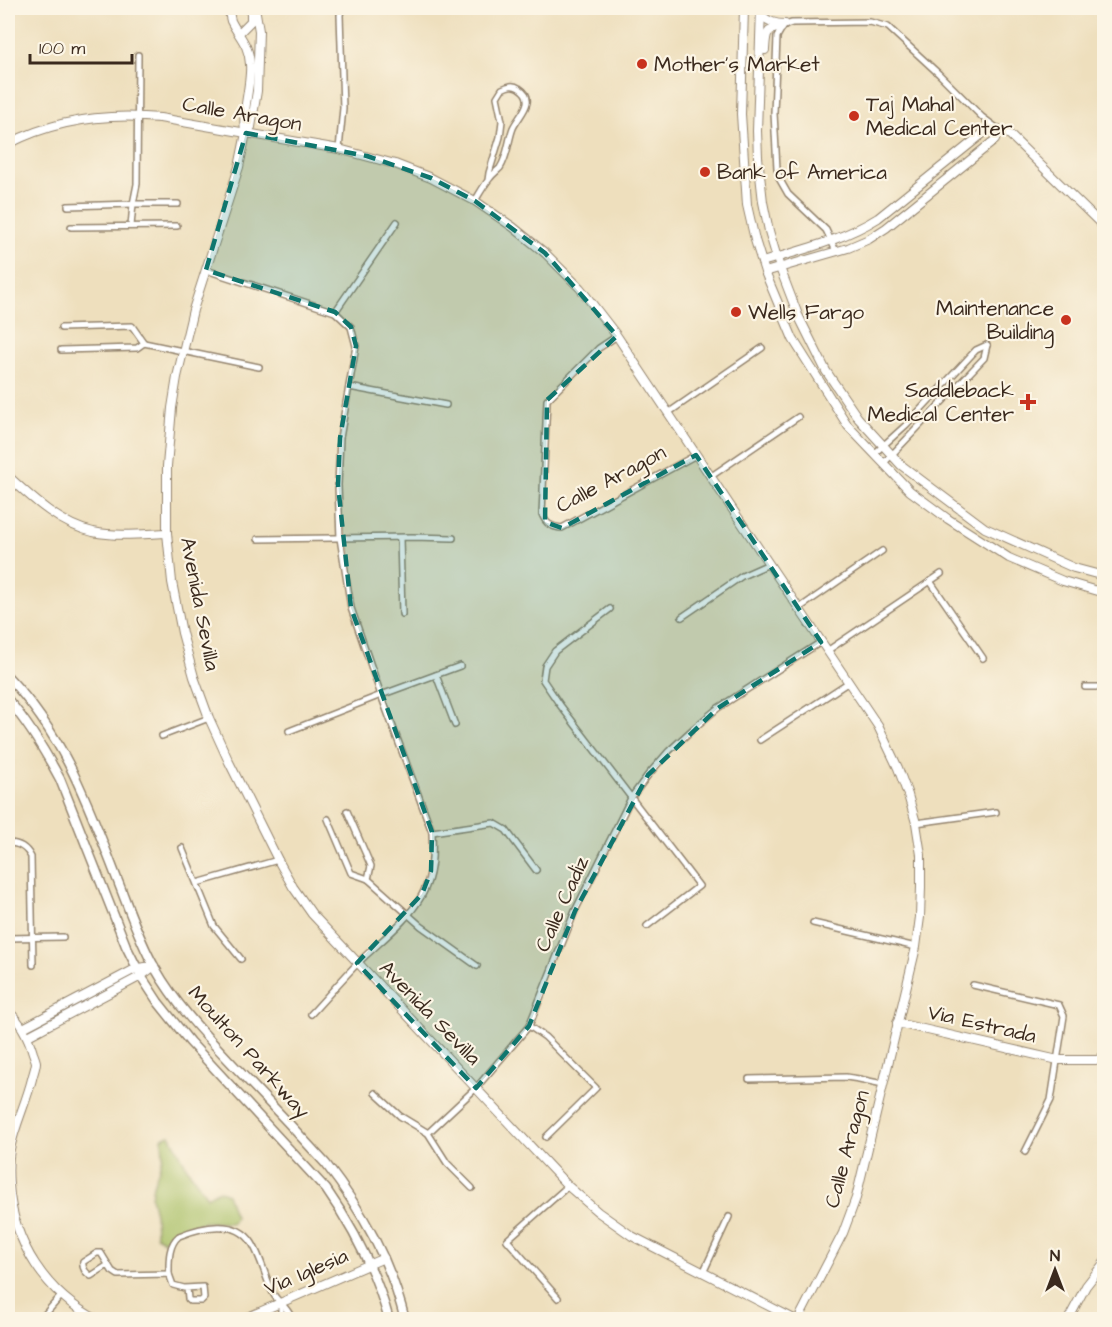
<svg xmlns="http://www.w3.org/2000/svg" width="1112" height="1327" font-family="'Architects Daughter',sans-serif">
<style>
.green{fill:#a8bf65;stroke:#727442;stroke-width:1.5}
.lines{fill:none;stroke-linecap:round;stroke-linejoin:round}
.street-casing{stroke:#94846e;stroke-width:8}
.secondary-casing{stroke:#94846e;stroke-width:10}
.primary-casing{stroke:#94846e;stroke-width:11}
.street{stroke:#fff;stroke-width:5}
.secondary{stroke:#fff;stroke-width:8}
.primary{stroke:#fff;stroke-width:8}
.marked{fill:#0f766e;fill-opacity:0.2;stroke:#0f766e;stroke-width:4.5;stroke-dasharray:12 8;stroke-linejoin:round}
.poi-dot{fill:#c8321e;stroke:#fcf5e5;stroke-width:2}
.labels{text-anchor:middle;dominant-baseline:central;stroke-width:4.5;stroke-linejoin:round;paint-order:stroke}
.poi-label{font-size:21px;fill:#3b2a1e;stroke:#fcf5e5;text-anchor:start}
.street-label{font-size:21px;fill:#3b2a1e;stroke:#fcf5e5}
</style>
<rect width="100%" height="100%" fill="#fcf5e5"/>
<filter id="ink" filterUnits="userSpaceOnUse"><feTurbulence type="fractalNoise" baseFrequency=".0167" numOctaves="2"/><feDisplacementMap in="SourceGraphic" scale="12" xChannelSelector="R" yChannelSelector="G"/><feConvolveMatrix kernelMatrix="1 2 1 2 8 2 1 2 1" color-interpolation-filters="sRGB"/></filter>
<filter id="wash" filterUnits="userSpaceOnUse"><feTurbulence type="fractalNoise" baseFrequency=".008" numOctaves="4" result="noise"/><feDisplacementMap in="SourceGraphic" scale="24" xChannelSelector="R" yChannelSelector="G"/><feGaussianBlur stdDeviation="1.35" result="paint"/><feColorMatrix in="noise" values="0 0 0 0 0 0 0 0 0 0 0 0 0 0 0 0 0 1.4 0 .05"/><feComposite in="paint" operator="in"/></filter>
<g filter="url(#wash)">
<rect width="100%" height="100%" fill="#eedfbd"/>
<polygon class="green" points="170,1135 189,1171 207,1197 219,1190 227,1194 235,1217 232,1223 203,1222 176,1231 164,1241 156,1236 155,1213 151,1197 153,1185 163,1157 162,1138"/>
</g>
<g filter="url(#ink)">
<g class="lines">
<defs>
<g id="street">
<polyline points="339,149 343,108 340,15 341,11 344,8"/>
<path d="M 475,201 C 480,193 484,185 490,178 C 493,174 497,171 500,168 C 508,156 508,141 513,128 C 519,115 538,100 519,88 C 513,84 508,86 502,89 L 497,97 L 502,121 L 500,137 L 489,173 L 488,180"/>
<polyline points="68,206 133,204 178,204"/>
<polyline points="131,226 133,204 137,184 138,55"/>
<polyline points="71,227 177,226"/>
<path d="M 836,251 L 826,230 L 788,194 L 780,180 L 777,169 L 774,113 L 777,37 C 781,29 783,25 792,23 L 870,22 L 888,27 L 939,74 L 982,117 L 998,129"/>
<path d="M 206,270 L 335,312 L 351,327 L 356,346 L 340,438 L 338,485 L 340,538 L 351,608 L 381,695 L 432,832 C 433,854 433,875 422,895 C 407,922 380,941 358,963 C 342,979 327,997 311,1014"/>
<polyline points="335,312 397,222"/>
<polyline points="61,328 132,326 144,343"/>
<path d="M 617,336 L 599,348 L 547,400 L 542,514 C 546,524 551,527 562,528 L 696,455"/>
<polyline points="144,343 259,367"/>
<polyline points="61,350 137,348 144,343"/>
<polyline points="349,387 446,405"/>
<polyline points="668,413 762,348"/>
<polyline points="875,453 906,425 976,350 987,345"/>
<polyline points="884,463 984,358 987,345"/>
<polyline points="710,477 798,417"/>
<polyline points="400,538 402,614"/>
<polyline points="258,539 412,537 453,538"/>
<polyline points="930,581 983,658"/>
<polyline points="610,609 555,651 545,666 543,680 560,705 699,886 647,926"/>
<polyline points="798,609 882,551"/>
<polyline points="682,617 742,576 769,564"/>
<polyline points="827,651 941,574"/>
<polyline points="436,675 455,725"/>
<polyline points="1085,687 1104,687"/>
<polyline points="289,731 381,695 460,666"/>
<polyline points="162,736 209,718"/>
<polyline points="760,740 849,682"/>
<polyline points="347,811 371,866 368,879"/>
<polyline points="328,819 351,873 368,879 421,926 477,966"/>
<polyline points="916,823 996,812"/>
<polyline points="432,832 494,823 506,830 536,870"/>
<path d="M 8,843 C 19,843 26,847 31,857 L 33,965"/>
<polyline points="182,848 214,926 241,959"/>
<polyline points="197,883 278,860"/>
<polyline points="813,923 916,947"/>
<polyline points="8,938 63,937"/>
<polyline points="973,985 1059,1005 1064,1016 1051,1100 1025,1152"/>
<polyline points="529,1026 545,1037 596,1088 546,1137"/>
<polyline points="749,1079 846,1077 859,1079 883,1084"/>
<polyline points="375,1093 400,1116 428,1133 447,1163 472,1188"/>
<polyline points="428,1133 476,1088 529,1026 575,911 631,798 648,775 669,751 694,728 718,708 821,642"/>
<path d="M 108,1265 L 91,1276 C 86,1273 82,1268 83,1262 L 97,1253 L 101,1253 L 112,1271 L 118,1275 L 169,1274 L 173,1285 L 184,1288 L 203,1287 L 204,1298 L 201,1301 L 190,1301 L 188,1299 L 187,1288"/>
<polyline points="703,1273 729,1217"/>
<path d="M 169,1274 C 169,1261 168,1245 179,1236 C 201,1227 236,1218 252,1243 C 262,1259 265,1278 274,1295 C 279,1303 287,1307 291,1317 L 290,1320"/>
<polyline points="558,1298 507,1240 568,1186"/>
<polyline points="281,1302 281,1312 284,1320"/>
<polyline points="40,1320 61,1296"/>
<polyline points="896,1320 900,1318 1002,1318"/>
</g>
<g id="secondary">
<path d="M 229,8 C 229,12 230,17 231,21 C 239,37 249,44 250,64 C 252,84 240,118 246,133"/>
<polyline points="254,8 256,13 259,31 257,91 251,127 246,133 239,167 193,310 177,377 172,408 167,466 167,533 172,582 182,633 194,677 209,718 229,762 278,860 293,887 312,914 568,1186 598,1212 632,1236 796,1320"/>
<polyline points="744,8 741,114 747,205 755,240 765,272 793,339 848,426 910,491 948,519 1009,558 1063,581 1104,593"/>
<polyline points="761,8 757,131 758,157 763,202 769,231 780,268 798,315 826,371 858,418 901,465 985,528 1074,568 1104,576"/>
<path d="M 761,15 C 769,22 775,24 785,24"/>
<polyline points="239,33 251,21 251,10"/>
<path d="M 765,50 C 766,36 765,28 781,28"/>
<path d="M 8,144 C 56,119 107,113 160,118 L 339,149 L 395,164 L 431,178 L 475,201 L 513,227 L 545,253 L 580,288 L 617,336 L 769,564 L 878,726 L 898,768 L 908,795 L 916,823 L 921,855 L 921,887 L 920,917 L 916,947 L 856,1198 L 843,1233 L 798,1320"/>
<path d="M 762,262 C 801,250 843,240 878,218 L 986,131 L 998,129 L 1010,135 L 1104,227"/>
<polyline points="765,272 848,248 869,239 886,228 995,140 998,129"/>
<path d="M 8,476 C 32,498 59,524 93,532 C 117,537 143,534 167,533"/>
<path d="M 8,1011 C 21,1022 28,1036 33,1053 C 34,1056 35,1058 36,1062 C 36,1067 33,1074 32,1079 C 26,1103 15,1125 10,1149 C 8,1161 8,1173 9,1185 C 13,1243 46,1294 98,1320"/>
<polyline points="897,1023 1058,1060 1098,1060 1104,1055"/>
<polyline points="23,1028 137,968 154,966"/>
<polyline points="28,1036 141,976 153,967"/>
<polyline points="241,1320 384,1258"/>
<polyline points="1068,1320 1086,1286 1104,1263"/>
</g>
<g id="primary">
<path d="M 8,677 C 66,738 89,807 119,884 C 130,912 140,942 155,968 C 177,1007 208,1038 239,1071 C 268,1101 297,1132 326,1164 C 363,1212 390,1260 405,1320"/>
<path d="M 8,700 C 29,724 45,751 60,779 L 126,946 L 141,976 L 158,1002 L 190,1042 L 326,1189 C 354,1229 376,1272 389,1320"/>
</g>
</defs>
<use href="#street" class="street-casing"/>
<use href="#secondary" class="secondary-casing"/>
<use href="#primary" class="primary-casing"/>
<use href="#street" class="street"/>
<use href="#secondary" class="secondary"/>
<use href="#primary" class="primary"/>
</g>
</g>
<path class="marked" d="M 246,133 L 367,156 L 431,178 L 475,201 L 545,253 L 617,336 L 547,400 L 545,522 L 562,528 L 696,455 L 821,642 L 718,708 L 648,775 L 575,911 L 529,1026 L 476,1088 L 357,963 L 422,894 L 431,871 L 432,832 L 351,608 L 338,485 L 340,438 L 356,346 L 351,327 L 335,312 L 206,270 Z"/>
<g class="poi-dot">
<circle cx="642" cy="64" r="6"/>
<circle cx="854" cy="116" r="6"/>
<circle cx="705" cy="172" r="6"/>
<circle cx="736" cy="312" r="6"/>
<circle cx="1066" cy="320" r="6"/>
<path d="M1025 393h6v6h6v6h-6v6h-6v-6h-6v-6h6z"/>
</g>
<g class="labels">
<g class="poi-label">
<text x="654" y="64">Mother's Market</text>
<text x="866" y="104">Taj Mahal<tspan x="866" dy="24">Medical Center</tspan></text>
<text x="717" y="172">Bank of America</text>
<text x="1054" y="308" text-anchor="end">Maintenance<tspan x="1054" dy="24">Building</tspan></text>
<text x="748" y="312">Wells Fargo</text>
<text x="1014" y="390" text-anchor="end">Saddleback<tspan x="1014" dy="24">Medical Center</tspan></text>
</g>
<g class="street-label">
<text transform="translate(242 114) rotate(10)">Calle Aragon</text>
<text transform="translate(611 479) rotate(-28)">Calle Aragon</text>
<text transform="translate(200 604) rotate(79)">Avenida Sevilla</text>
<text transform="translate(562 904) rotate(-66)">Calle Cadiz</text>
<text transform="translate(430 1013) rotate(46)">Avenida Sevilla</text>
<text transform="translate(982 1024) rotate(13)">Via Estrada</text>
<text transform="translate(249 1052) rotate(48)">Moulton Parkway</text>
<text transform="translate(847 1149) rotate(-75)">Calle Aragon</text>
<text transform="translate(306 1272) rotate(-23)">Via Iglesia</text>
</g>
</g>
<rect width="1112" height="1327" fill="none" stroke="#fcf5e5" stroke-width="30"/>
<g transform="translate(1055 1270)" stroke="#fcf5e5" stroke-width="4.5" paint-order="stroke">
<path d="M0-4.5L10 22L0 15L-10 22Z" fill="#3b2a1e"/>
<text y="-9" font-size="16" font-weight="bold" text-anchor="middle" fill="#3b2a1e">N</text>
</g>
<path d="M30 54v9h102v-9" fill="none" stroke="#3b2a1e" stroke-width="3"/>
<text x="39" y="54" font-size="18" fill="#3b2a1e" stroke="#fcf5e5" stroke-width="4.5" paint-order="stroke">100 m</text>
</svg>
